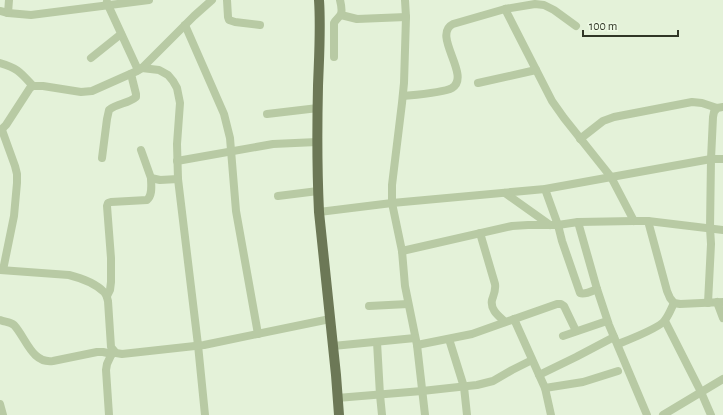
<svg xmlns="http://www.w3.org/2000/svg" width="723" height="415" font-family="'Alegreya Sans',sans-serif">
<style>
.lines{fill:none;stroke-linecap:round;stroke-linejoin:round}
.minor{stroke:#b8caa4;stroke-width:8}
.major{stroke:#6c7856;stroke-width:10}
</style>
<rect width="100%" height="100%" fill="#e4f2d9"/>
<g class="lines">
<g class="minor">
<polyline points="227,0 228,17 229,20 235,22 260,25"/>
<polyline points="405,0 406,17 404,83 402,103 392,185 392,203 402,251 405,286 417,345 425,415"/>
<polyline points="107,2 108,5 138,70"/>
<polyline points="505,9 552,101 564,118 611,177 634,221"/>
<polyline points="0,11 8,13 31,15 149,0"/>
<polyline points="8,13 9,0"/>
<polyline points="341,15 357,19 406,17"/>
<polyline points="185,25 224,114 230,138 236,211 258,334"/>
<path d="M 334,57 L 334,23 C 336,19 339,18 341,14 C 342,11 341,4 340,0"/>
<polyline points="91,58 121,34"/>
<path d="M 0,63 C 18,68 21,73 33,86"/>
<polyline points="142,68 159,70 168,75 173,81 177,88 180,103 177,144 178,179 198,345 205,415"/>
<polyline points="478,83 536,70"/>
<path d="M 403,96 C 413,95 443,93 452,88 C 472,76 431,35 453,24 L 505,9 L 535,4 L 544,5 L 554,10 L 576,26"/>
<polyline points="267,114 318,108"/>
<polyline points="2,130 15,166 17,174 17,183 14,216 3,270"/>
<polyline points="0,131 6,125 30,88 33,86 43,86 81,92 92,91 137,71 142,68 194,16 212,0"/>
<polyline points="580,139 603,121 614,117 692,102 702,103 717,108"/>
<polyline points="141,150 151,178 160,180 178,179"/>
<path d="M 102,158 L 107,119 L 109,110 C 117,103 128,104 136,97 L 136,94 L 131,74"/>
<polyline points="177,161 273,144 317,142"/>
<path d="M 545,189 L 558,225 L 562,241 L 580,293 C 585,295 592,291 597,289"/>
<polyline points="505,193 550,225"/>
<polyline points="278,196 318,191"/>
<polyline points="319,212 392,203 545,189 711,159 723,159"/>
<polyline points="648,221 667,291 670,298 674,303 680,304 723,302"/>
<polyline points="578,222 597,289 609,325 647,415"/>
<path d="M 480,233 L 495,284 C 496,290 494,294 492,300 C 490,310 499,316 505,322"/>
<polyline points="402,251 512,226 528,225 558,225 578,222 634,221 648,221 723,230"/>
<path d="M 0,270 L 69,275 C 81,278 96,284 104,292 C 107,295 107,298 108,301 L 111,347 L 116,353 L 122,354 L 204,345 L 330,319"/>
<path d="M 107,296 L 110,290 L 111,282 L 111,258 L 107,206 L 108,203 L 111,202 L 147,200 C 153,195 151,185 151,178"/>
<polyline points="717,302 723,318"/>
<polyline points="708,303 711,244 710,228 711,159 713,117 714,112 717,108 723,107"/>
<polyline points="369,306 408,304"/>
<polyline points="514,319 545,388 551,415"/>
<path d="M 0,320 C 5,322 10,322 14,325 C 26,338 32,364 53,361 L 97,352 L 103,352 L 112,354"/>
<polyline points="665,321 701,392 711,415"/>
<polyline points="563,336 607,321"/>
<polyline points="449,339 464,387 467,415"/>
<polyline points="377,342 380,395 382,415"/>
<path d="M 618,344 C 628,340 660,328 665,320 C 669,315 671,309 674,303"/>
<polyline points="417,345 472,334 557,304 561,304 564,306 576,331"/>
<polyline points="333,346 415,338"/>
<polyline points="539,375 576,357 614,337"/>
<polyline points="545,388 583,382 618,371"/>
<polyline points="337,398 422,391 477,385 493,381 512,370 532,360"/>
<polyline points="0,404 3,415"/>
<polyline points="109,415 106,370 107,364 113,351"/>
<polyline points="663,415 723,379"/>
</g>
<path class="major" d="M 319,0 C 321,29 319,57 318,86 C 317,128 317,170 319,212 L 336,375 L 339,415"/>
</g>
<path d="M583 30v6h95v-6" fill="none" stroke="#303626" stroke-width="2"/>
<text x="589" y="30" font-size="12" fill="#303626" stroke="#eefae5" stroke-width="3" paint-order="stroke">100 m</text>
</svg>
